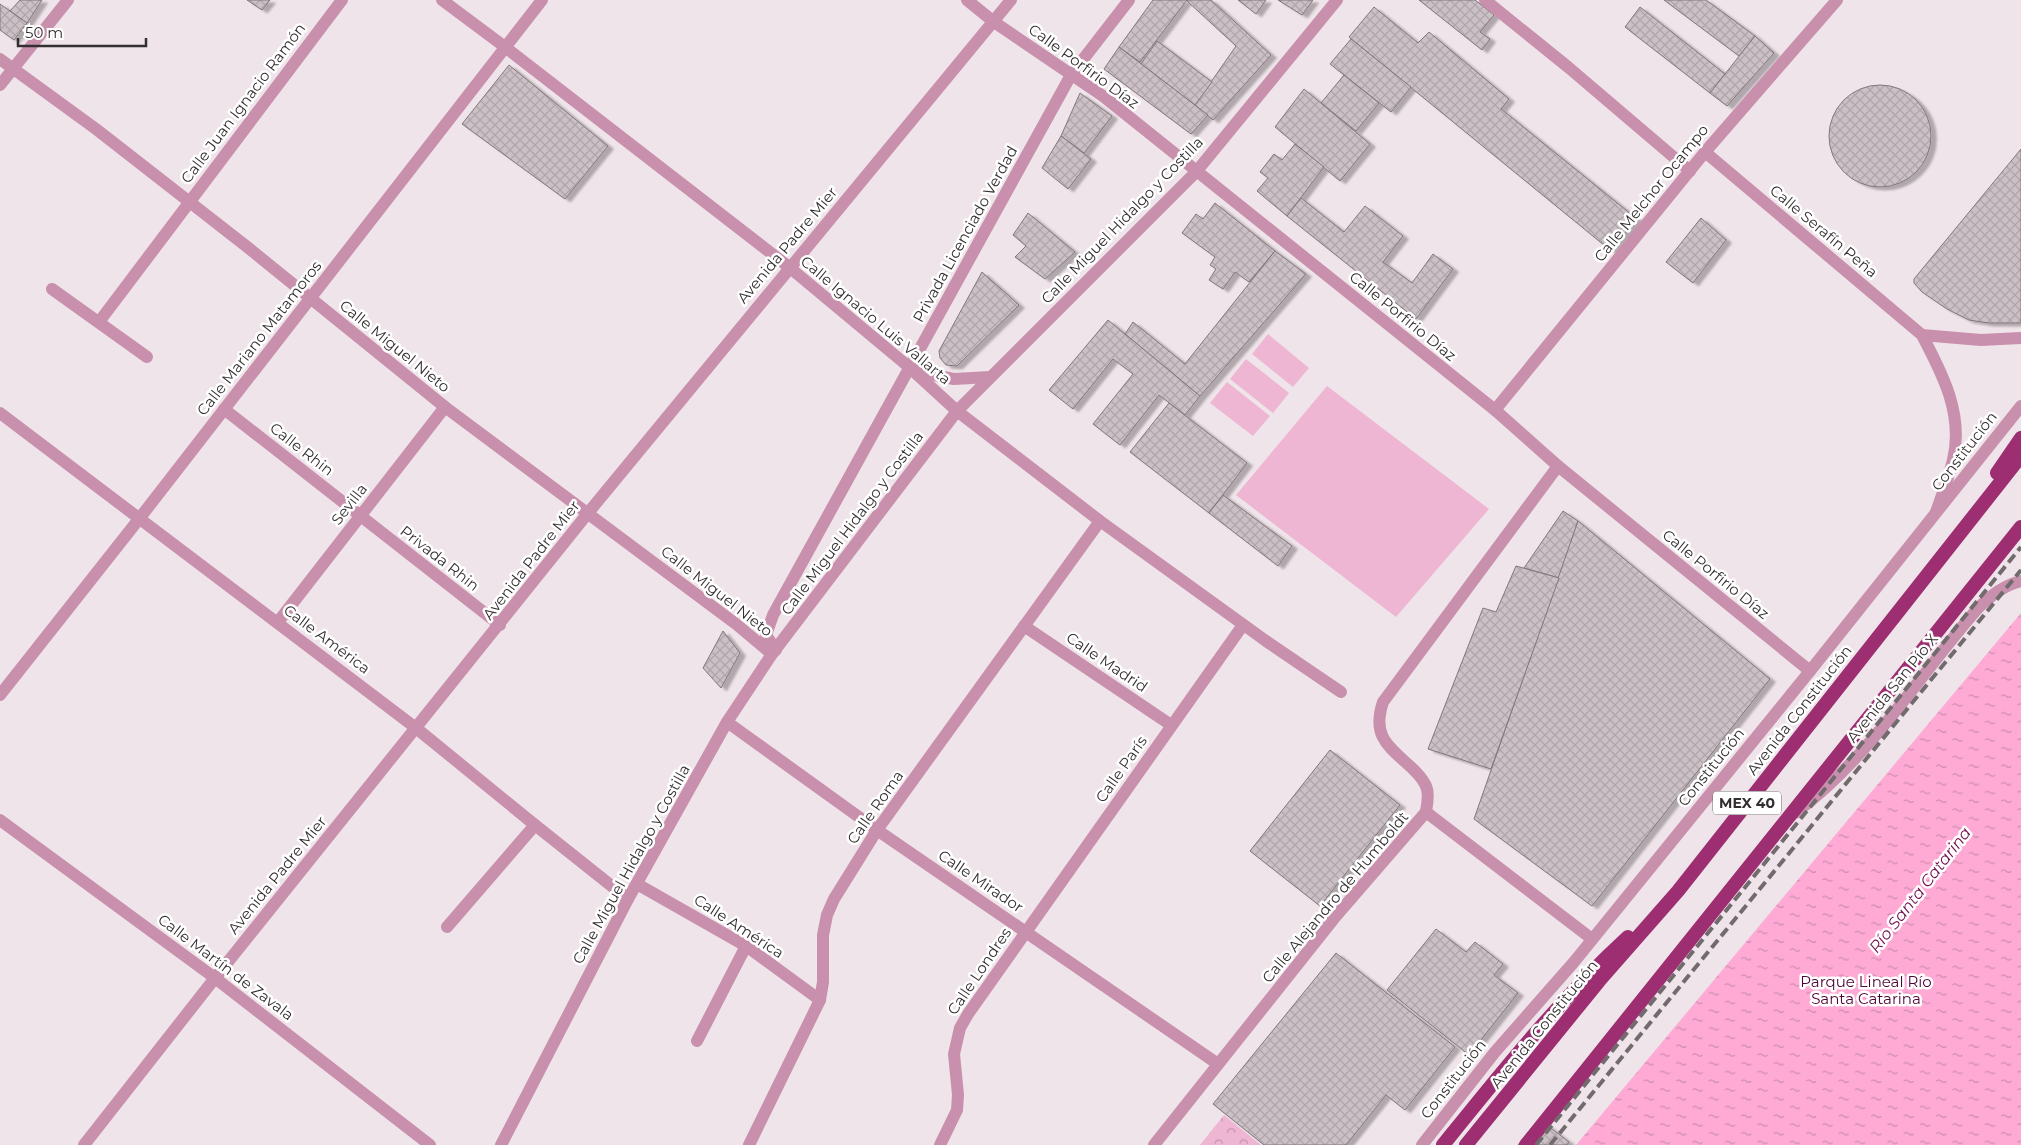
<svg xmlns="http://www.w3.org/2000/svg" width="2021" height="1145" font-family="Montserrat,sans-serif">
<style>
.park{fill:url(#park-crowns)}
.pitch{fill:#eeb6d2}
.water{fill:url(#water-ripples)}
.building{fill:url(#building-cross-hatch);stroke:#81777c;filter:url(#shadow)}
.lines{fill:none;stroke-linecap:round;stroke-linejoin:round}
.minor{stroke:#c890ac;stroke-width:12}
.tertiary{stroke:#c890ac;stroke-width:12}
.trunk{stroke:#9c2e71;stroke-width:14}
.rail{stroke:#726b6e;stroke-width:4;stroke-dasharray:10 5;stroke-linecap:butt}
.labels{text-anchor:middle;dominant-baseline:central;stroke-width:5;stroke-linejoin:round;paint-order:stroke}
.shield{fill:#fff;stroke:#706d6e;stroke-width:1}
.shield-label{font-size:14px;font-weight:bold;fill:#332e30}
.street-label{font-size:15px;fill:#332e30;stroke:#fff}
.park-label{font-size:15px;fill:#4e0434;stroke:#fff}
.water-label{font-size:16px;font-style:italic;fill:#6f0e4c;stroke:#fff}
</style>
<defs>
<pattern id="park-crowns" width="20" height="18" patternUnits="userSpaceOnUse" patternTransform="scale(1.25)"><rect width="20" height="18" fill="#eeb6d2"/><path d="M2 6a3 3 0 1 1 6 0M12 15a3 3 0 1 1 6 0" fill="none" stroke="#c194ab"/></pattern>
<pattern id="water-ripples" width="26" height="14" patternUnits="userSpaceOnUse" patternTransform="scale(1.25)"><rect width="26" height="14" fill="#feaad5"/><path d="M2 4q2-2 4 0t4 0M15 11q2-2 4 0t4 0" fill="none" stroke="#ce8bad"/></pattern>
<pattern id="building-cross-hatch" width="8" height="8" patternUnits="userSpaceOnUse" patternTransform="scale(1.25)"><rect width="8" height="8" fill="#cbc0c5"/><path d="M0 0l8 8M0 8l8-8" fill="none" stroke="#afa5aa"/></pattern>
<filter id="shadow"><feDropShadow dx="5.5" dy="3" stdDeviation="1" flood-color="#0004"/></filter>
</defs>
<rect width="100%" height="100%" fill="#efe4e9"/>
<polygon class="park" points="1224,1115 1261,1145 1200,1145"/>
<g class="pitch">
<polygon points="1268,334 1309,368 1293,387 1252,354"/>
<polygon points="1246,359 1289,393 1273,413 1230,379"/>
<polygon points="1227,382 1270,416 1253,436 1210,403"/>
<polygon points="1327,386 1489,509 1396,617 1236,495"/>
</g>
<polygon class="water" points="2021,613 2021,1145 1576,1145"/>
<g class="building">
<polygon points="20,0 42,0 27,23 10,11"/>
<polygon points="247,0 270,0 262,10"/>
<polygon points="1153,0 1187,0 1140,62 1119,47"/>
<polygon points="1187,0 1211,0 1271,55 1213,120 1195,105 1236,46 1187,1"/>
<polygon points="1238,0 1266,0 1256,14"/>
<polygon points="1278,0 1313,0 1302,15"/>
<polygon points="1419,0 1475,0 1494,15 1480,32 1490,39 1482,50"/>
<polygon points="1664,0 1706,0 1755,36 1739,56"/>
<polygon points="0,4 27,23 14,40 0,30"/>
<polygon points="1374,7 1418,43 1429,32 1509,99 1501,109 1637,219 1610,250 1349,37"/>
<polygon points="1640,7 1725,74 1710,93 1625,27"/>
<polygon points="1755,36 1774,53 1727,106 1710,93"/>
<polygon points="1351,39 1411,87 1391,112 1330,64"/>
<polygon points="1157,41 1212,82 1195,105 1141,64"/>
<polygon points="1119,47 1208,115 1191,134 1104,69"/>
<polygon points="509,65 608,146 565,199 462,124"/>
<polygon points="1344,75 1379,103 1356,131 1321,103"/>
<circle cx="1880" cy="136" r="51"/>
<polygon points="1304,89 1370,144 1340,181 1275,127"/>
<polygon points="1080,93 1112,116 1084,153 1061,136"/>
<polygon points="1061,136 1091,159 1068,189 1042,168"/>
<polygon points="1295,144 1324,167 1287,216 1257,191 1268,178 1260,172 1274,154 1282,160"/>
<polygon points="2021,149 2021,323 1989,323 1969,320 1947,309 1922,292 1914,283 1914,279"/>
<polygon points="1301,198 1344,232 1365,206 1403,236 1383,262 1412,283 1433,254 1453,269 1416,319 1287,216"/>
<polygon points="1215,203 1275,251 1249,282 1235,272 1223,289 1209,280 1216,269 1210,265 1215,257 1182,233 1196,214 1203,219"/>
<polygon points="1028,213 1075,252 1045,279 1015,257 1026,246 1013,235"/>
<polygon points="1701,218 1726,240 1693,283 1666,262"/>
<polygon points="1275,251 1306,274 1200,396 1125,334 1133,322 1185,364"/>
<polygon points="982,272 1019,305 957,366 946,365 940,358 939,351"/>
<polygon points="1108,320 1200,396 1185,415 1159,395 1120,445 1093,424 1133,374 1113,359 1073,409 1049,390"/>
<polygon points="1169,403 1247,463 1209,513 1130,452"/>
<polygon points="1223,495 1292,546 1278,566 1209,513"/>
<polygon points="1563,511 1578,521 1559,578 1524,568"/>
<polygon points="1578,521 1770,679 1592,906 1474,819"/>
<polygon points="1516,566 1559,578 1491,769 1428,749 1483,608 1496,612"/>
<polygon points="723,631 740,653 721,688 703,668"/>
<polygon points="1330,750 1400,805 1320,906 1250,851"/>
<polygon points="1436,929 1466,952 1475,942 1503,964 1494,975 1518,993 1469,1055 1387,990"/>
<polygon points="1336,953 1455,1047 1405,1110 1386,1095 1346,1145 1264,1145 1213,1104"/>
<polygon points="1539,1119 1569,1142 1567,1145 1518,1145"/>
</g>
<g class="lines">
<g class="minor">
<polyline points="442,0 505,47 789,267 909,367 957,411 1100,521 1266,641 1341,692"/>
<polyline points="967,0 994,22 1103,96 1495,410 1558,466 1810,671"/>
<polyline points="1485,0 1568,67 1690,171"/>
<polyline points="0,59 96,129 246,246 445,407 736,624 772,654"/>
<polyline points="0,85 68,0"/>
<path d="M 1705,152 L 1922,335 C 1942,373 1964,414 1953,460 C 1949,477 1942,495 1936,512"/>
<polyline points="52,289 147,357"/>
<polyline points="99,322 342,0"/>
<polyline points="1922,335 1981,340 2021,338"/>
<polyline points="224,409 500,625"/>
<polyline points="1495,410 1705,152 1837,0"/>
<polyline points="0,413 416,728 535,825 628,899"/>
<polyline points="278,622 445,407"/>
<polyline points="1024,626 1171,725"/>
<polyline points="776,650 766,635 773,615 1071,75 1129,0"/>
<polyline points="727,722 877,830 1218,1064"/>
<polyline points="1426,812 1592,939"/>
<polyline points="0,820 215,978 430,1145"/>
<polyline points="637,884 746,946 820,1000"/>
<polyline points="447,927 535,825"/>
<polyline points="697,1041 746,946"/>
<polyline points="749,1145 820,1000 823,982 823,935 827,915 834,899 877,830 1100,521"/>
<polyline points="940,1145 957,1110 958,1095 954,1054 960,1028 968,1014 1243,625"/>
<path d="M 1154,1145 L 1336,916 L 1426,812 C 1427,804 1429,797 1427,789 C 1425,781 1419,775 1414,770 C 1390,747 1371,738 1383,702 L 1558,466"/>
</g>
<g class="tertiary">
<polyline points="909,367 938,376 954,379 990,377"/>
<polyline points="0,695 139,519 542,0"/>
<path d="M 1795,813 C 1870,758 1918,676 1979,607 C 1992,595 2004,585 2021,581"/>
<polyline points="84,1145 215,978 588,513 1011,0"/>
<polyline points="501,1145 628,899 727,722 772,654 957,411 1196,172 1337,0"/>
<polyline points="1422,1145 1495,1052 1574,962 1810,671 2021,406"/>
</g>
<g class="trunk">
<polyline points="1997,473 2021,438"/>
<path d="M 1443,1145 C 1501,1073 1559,1000 1628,937"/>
<polyline points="1466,1145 1599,981 1678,891 2021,456"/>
<polyline points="1526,1145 2021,527"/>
</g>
<g class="rail">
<polyline points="1536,1145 2021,547"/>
<polyline points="1550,1145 2021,570"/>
</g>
</g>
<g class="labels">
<rect class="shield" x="1713" y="791.5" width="68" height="23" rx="4"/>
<g class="shield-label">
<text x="1747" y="803">MEX 40</text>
</g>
<g class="street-label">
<text transform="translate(1084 66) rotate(36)">Calle Porfirio Díaz</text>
<text transform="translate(243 103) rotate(-53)">Calle Juan Ignacio Ramón</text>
<text transform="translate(1651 193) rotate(-51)">Calle Melchor Ocampo</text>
<text transform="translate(1122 220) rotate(-46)">Calle Miguel Hidalgo y Costilla</text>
<text transform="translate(1824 231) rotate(40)">Calle Serafín Peña</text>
<text transform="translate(965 234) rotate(-61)">Privada Licenciado Verdad</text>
<text transform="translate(787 245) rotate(-50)">Avenida Padre Mier</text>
<text transform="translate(1403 316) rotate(39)">Calle Porfirio Díaz</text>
<text transform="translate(876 320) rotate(40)">Calle Ignacio Luis Vallarta</text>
<text transform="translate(259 338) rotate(-52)">Calle Mariano Matamoros</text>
<text transform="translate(395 346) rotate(39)">Calle Miguel Nieto</text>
<text transform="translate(302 449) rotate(38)">Calle Rhin</text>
<text transform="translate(1964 451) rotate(-52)">Constitución</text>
<text transform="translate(349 504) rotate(-52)">Sevilla</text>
<text transform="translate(852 523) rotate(-53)">Calle Miguel Hidalgo y Costilla</text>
<text transform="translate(440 558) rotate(38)">Privada Rhin</text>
<text transform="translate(531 560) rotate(-52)">Avenida Padre Mier</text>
<text transform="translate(1716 574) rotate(39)">Calle Porfirio Díaz</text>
<text transform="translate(717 591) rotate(38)">Calle Miguel Nieto</text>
<text transform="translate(327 639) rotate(37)">Calle América</text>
<text transform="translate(1107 662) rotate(34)">Calle Madrid</text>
<text transform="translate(1892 688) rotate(-51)">Avenida San Pío X</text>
<text transform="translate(1799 710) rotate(-52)">Avenida Constitución</text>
<text transform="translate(1711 767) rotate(-51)">Constitución</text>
<text transform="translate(1121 769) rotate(-55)">Calle París</text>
<text transform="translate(875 807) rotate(-55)">Calle Roma</text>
<text transform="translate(631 864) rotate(-61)">Calle Miguel Hidalgo y Costilla</text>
<text transform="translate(277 875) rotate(-51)">Avenida Padre Mier</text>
<text transform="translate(981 881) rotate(34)">Calle Mirador</text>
<text transform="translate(1335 897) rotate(-50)">Calle Alejandro de Humboldt</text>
<text transform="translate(739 926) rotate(33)">Calle América</text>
<text transform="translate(226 967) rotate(37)">Calle Martín de Zavala</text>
<text transform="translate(979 971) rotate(-56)">Calle Londres</text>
<text transform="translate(1544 1024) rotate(-51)">Avenida Constitución</text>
<text transform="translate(1453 1079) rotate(-52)">Constitución</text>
</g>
<g class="park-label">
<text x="1866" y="981">Parque Lineal Río<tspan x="1866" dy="17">Santa Catarina</tspan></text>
</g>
<g class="water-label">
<text transform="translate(1920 890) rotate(-52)">Río Santa Catarina</text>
</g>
</g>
<path d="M18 38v8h128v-8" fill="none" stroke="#332e30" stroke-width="2.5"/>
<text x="25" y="38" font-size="15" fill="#332e30" stroke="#ffffff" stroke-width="4" paint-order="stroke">50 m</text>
</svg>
